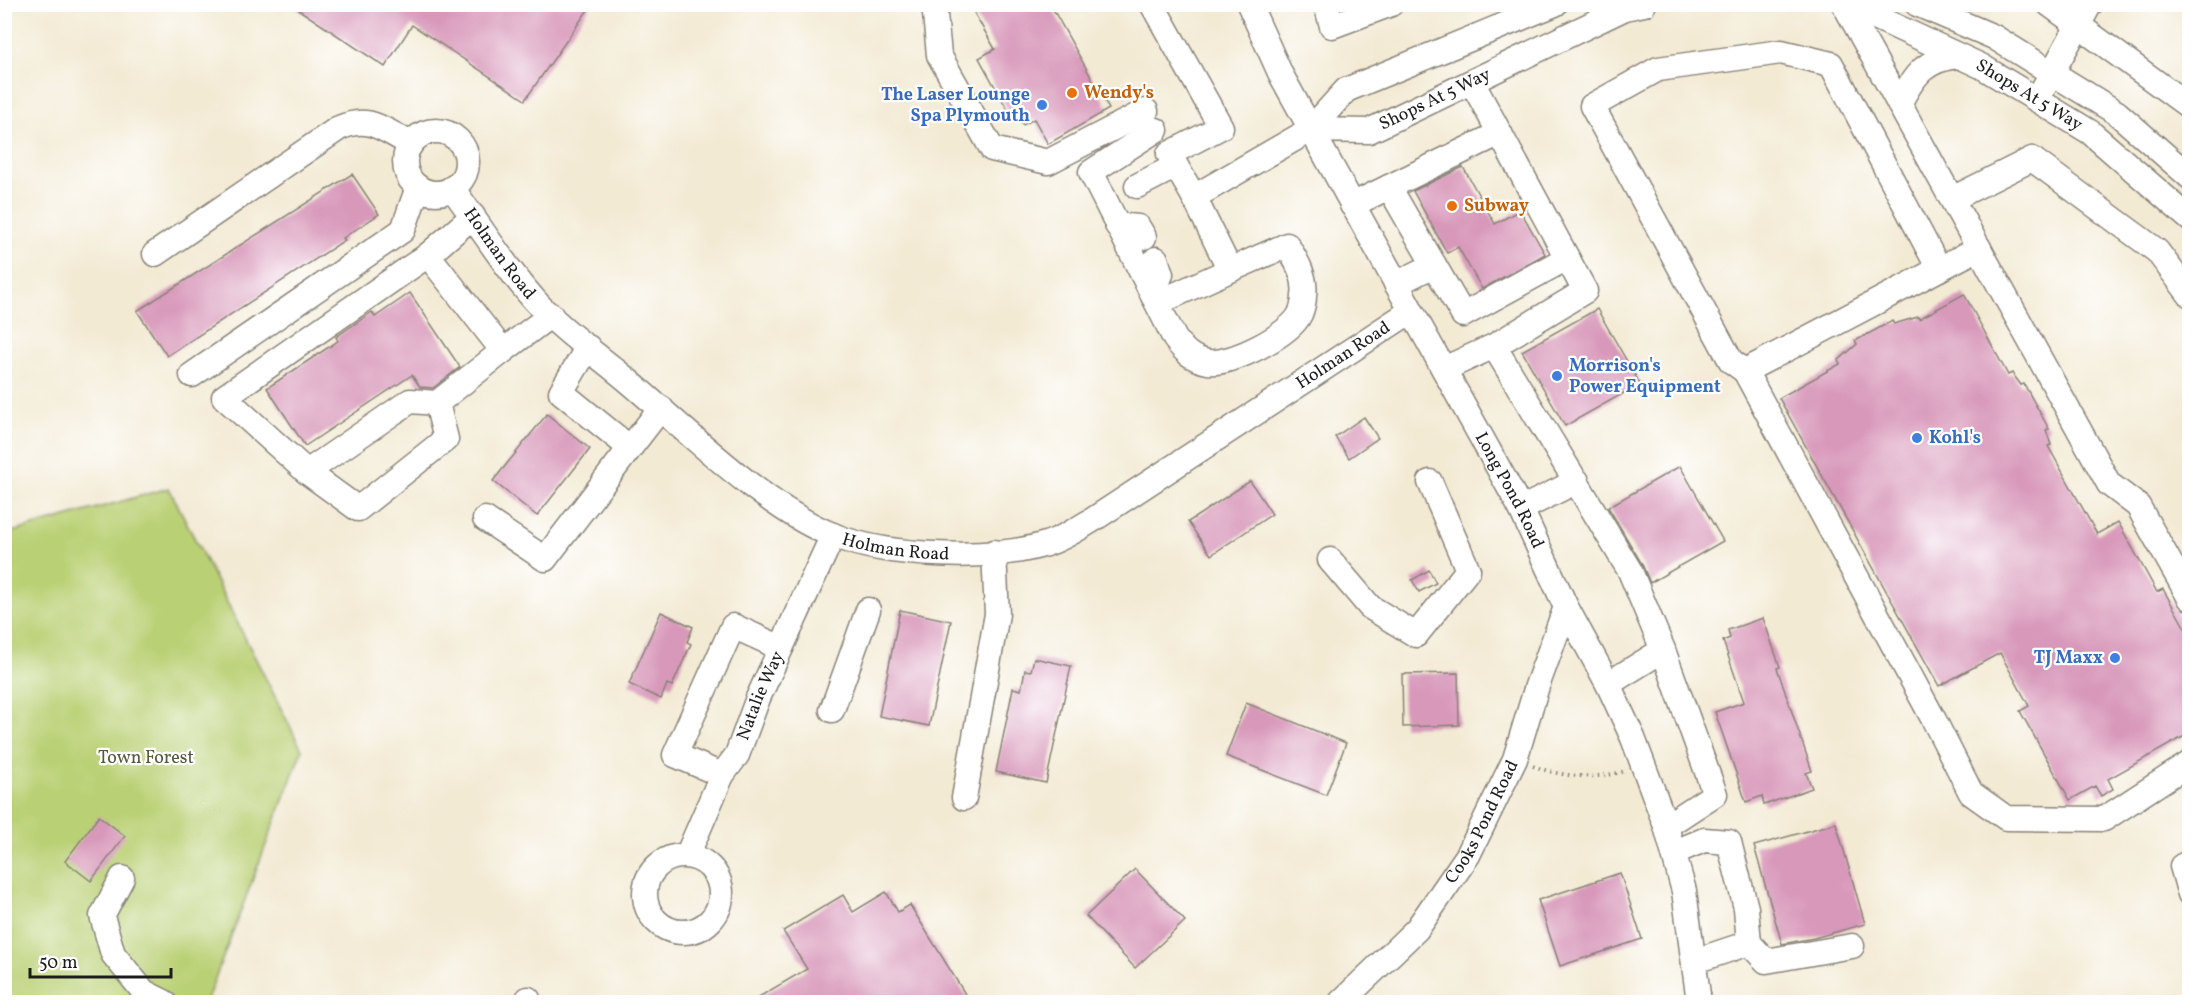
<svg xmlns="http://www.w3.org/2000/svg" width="2194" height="1007" font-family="Vollkorn,serif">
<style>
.green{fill:#bad075;stroke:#6b7648;stroke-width:1.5}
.building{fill:#d898ba}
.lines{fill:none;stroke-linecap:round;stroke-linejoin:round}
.minor-casing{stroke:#888378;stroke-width:27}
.path{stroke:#888378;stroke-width:4;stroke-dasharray:1.5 4.5;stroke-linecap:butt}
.minor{stroke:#fff;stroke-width:24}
.food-dot{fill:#e8710a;stroke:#fff;stroke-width:2}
.shop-dot{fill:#3f7fe0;stroke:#fff;stroke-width:2}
.labels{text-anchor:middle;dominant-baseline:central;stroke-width:4.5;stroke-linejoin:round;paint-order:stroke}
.food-label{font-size:18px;font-weight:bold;fill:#c56008;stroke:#fff;text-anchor:start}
.shop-label{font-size:18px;font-weight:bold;fill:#366cbe;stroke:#fff;text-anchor:end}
.street-label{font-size:18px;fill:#1c1c1c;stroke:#fff}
.park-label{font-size:18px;fill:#535b3b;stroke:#fff}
</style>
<rect width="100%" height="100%" fill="#fff"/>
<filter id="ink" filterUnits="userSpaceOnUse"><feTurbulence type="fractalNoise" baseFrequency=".0167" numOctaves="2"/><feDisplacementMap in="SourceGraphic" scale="12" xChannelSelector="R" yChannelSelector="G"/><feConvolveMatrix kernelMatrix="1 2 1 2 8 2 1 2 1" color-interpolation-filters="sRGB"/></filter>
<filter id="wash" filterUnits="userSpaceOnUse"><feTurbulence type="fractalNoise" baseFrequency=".008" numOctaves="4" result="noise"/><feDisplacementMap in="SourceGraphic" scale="24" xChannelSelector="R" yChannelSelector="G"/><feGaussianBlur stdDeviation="1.35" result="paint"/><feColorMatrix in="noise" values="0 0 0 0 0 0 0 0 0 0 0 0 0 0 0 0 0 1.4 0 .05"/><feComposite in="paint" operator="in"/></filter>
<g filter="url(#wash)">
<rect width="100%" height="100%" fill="#f3ead4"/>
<polygon class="green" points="169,488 302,750 206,1002 5,1002 5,534"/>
<g id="blocks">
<g class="building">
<polygon points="290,4 592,4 525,100 412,25 385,67"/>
<polygon points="969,4 1050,4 1109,109 1048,144 1034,119 1023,125 1015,111 1010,114 979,58 995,49"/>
<polygon points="1463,167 1495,224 1520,210 1545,254 1482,289 1458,247 1447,253 1413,191"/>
<polygon points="352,174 379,214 343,238 345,240 167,356 137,311"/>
<polygon points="410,293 460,367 433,388 420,387 412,375 305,446 267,388 338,341 336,337 372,312 375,317"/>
<polygon points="1964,294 2008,375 2012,373 2021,385 2024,384 2049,429 2046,430 2051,445 2048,446 2097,534 2118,522 2157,592 2163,589 2190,637 2190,733 2108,779 2113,789 2101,796 2095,786 2070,800 2020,711 2029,706 2000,653 1939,686 1779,398 1840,364 1838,361 1857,344 1855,341 1892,321 1894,324 1918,317 1919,319"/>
<polygon points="1597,309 1640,384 1565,426 1522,351"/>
<polygon points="547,414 590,449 537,516 493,481"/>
<polygon points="1364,417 1378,438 1349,458 1335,437"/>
<polygon points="1680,466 1723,541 1650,583 1642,564 1608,507"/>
<polygon points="1250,481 1272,514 1211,555 1188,522"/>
<polygon points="1429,570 1436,583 1419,592 1412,580"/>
<polygon points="900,610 951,621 929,726 879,716"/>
<polygon points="661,612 693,627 687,642 691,644 672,686 667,684 661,699 629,684"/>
<polygon points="1763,618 1780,667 1777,668 1812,771 1806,773 1812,788 1764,805 1762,796 1746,802 1715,712 1744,702 1723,641 1730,638 1728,630"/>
<polygon points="1034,658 1071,666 1046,783 996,772 1013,688 1021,690 1025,670 1031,671"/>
<polygon points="1458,673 1459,725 1403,727 1402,674"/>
<polygon points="1246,703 1346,743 1326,795 1226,756"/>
<polygon points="99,816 125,836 91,881 65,861"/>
<polygon points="1836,823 1865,924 1814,938 1782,944 1754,846"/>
<polygon points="1135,869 1185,921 1135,968 1086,916"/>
<polygon points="1620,873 1642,939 1560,966 1538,900"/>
<polygon points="886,892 898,912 910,905 970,1002 750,1002 807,969 783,931 843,895 853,912"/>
</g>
</g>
</g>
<g filter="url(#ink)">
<use href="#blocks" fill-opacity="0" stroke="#888378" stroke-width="1.5"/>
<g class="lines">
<defs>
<g id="minor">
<polyline points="934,4 939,55 992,149 1048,162 1146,111"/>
<polyline points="1152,4 1221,127 1169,154 1194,197 1310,130 1346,90 1555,4"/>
<path id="s1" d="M 1249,4 L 1281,75 L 1521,509 L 1566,607 L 1608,684 L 1633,738 L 1666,826 L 1684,891 L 1699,1002"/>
<polyline points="1326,4 1332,26 1391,4"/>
<polyline points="1844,4 2109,484 2138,506 2190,598"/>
<path id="s2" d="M 1847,4 L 1981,66 L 2090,132 L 2190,219"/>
<polyline points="1917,4 1994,37 2117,113 2190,177"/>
<polyline points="2049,4 2190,107"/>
<polyline points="2044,87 2090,4"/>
<path d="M 1899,104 C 1914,75 1925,59 1959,56"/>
<path d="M 1156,130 L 1091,172 L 1175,339 C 1184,351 1192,359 1208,362 C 1231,365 1290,335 1300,314 C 1302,309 1304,301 1304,296 C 1307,277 1296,260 1287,245 L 1230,270 L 1194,197"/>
<path id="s3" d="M 1310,130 L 1369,131 L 1625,8 L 1644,4"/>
<circle cx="436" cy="162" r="31"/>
<polyline points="1137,186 1176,166"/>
<polyline points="1389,187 1463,315 1567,258"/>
<path id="s4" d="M 452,188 C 481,227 506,269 539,305 C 566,334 602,358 632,384 C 687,431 769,511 835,536 C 888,557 992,561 1046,544 C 1063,539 1079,528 1094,519 L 1411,311"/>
<polyline points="1952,199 2032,159 2157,251 2190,295"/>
<polyline points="1352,205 1500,133"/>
<polyline points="473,216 428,255 503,351 551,315"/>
<polyline points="1117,225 1138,227 1144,237"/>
<polyline points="1979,248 1745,371 1934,720 1971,793 2006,818 2104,819 2190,763"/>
<path d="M 155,254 L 339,128 C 370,114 383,130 411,144"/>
<polyline points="428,255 224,397 307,472 410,401 437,403 503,351"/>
<polyline points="1396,284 1434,265"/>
<polyline points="1153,296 1161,274 1156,259"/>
<polyline points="1157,303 1230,270"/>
<polyline points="1494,346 1630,571 1663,650 1608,684"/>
<polyline points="588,347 561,392 630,448 661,408"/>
<polyline points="1444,369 1494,346 1585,291 1472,82"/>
<polyline points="1745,371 1731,361 1592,106 1658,69 1781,52 1831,64 1939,269"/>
<polyline points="192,375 403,230 418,187"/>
<polyline points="307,472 358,509 446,439 437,403"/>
<polyline points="1521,509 1577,481"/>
<polyline points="485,519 545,559 630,448"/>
<polyline points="1330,560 1370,607 1416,635 1468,570 1430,482"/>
<polyline points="1663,650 1715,794 1666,826"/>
<polyline points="832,710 868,610"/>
<polyline points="722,775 675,755 733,626 781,648"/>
<polyline points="964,798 997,614 994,552"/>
<polyline points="1675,852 1704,840 1729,842 1746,908 1749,943 1695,961"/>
<circle cx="683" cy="894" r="38"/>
<path id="s5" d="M 687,856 L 722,775 L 737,755 L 758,698 L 833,535"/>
<polyline points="2190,862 2182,866 2190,894"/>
<polyline points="122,878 102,916 113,954 144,992 164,1002"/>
<polyline points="1749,943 1766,961 1852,946"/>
<polyline points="528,999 529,1002"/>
<path id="s6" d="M 1341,1002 L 1417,929 L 1468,855 L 1515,759 L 1537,686 L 1566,607"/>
</g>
</defs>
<use href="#minor" class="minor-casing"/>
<path class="path" d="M 1533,766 C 1562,777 1595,780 1625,771"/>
<use href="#minor" class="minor"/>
</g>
</g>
<g class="food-dot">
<circle cx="1072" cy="93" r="6"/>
<circle cx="1452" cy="206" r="6"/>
</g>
<g class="shop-dot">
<circle cx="1042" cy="105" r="6"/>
<circle cx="1557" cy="376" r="6"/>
<circle cx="1917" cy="438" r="6"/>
<circle cx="2115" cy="658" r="6"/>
</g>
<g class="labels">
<g class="food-label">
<text x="1084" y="93">Wendy's</text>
<text x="1464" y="206">Subway</text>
</g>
<g class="shop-label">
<text x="1030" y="95">The Laser Lounge<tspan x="1030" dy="21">Spa Plymouth</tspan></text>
<text x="1569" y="366" text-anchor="start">Morrison's<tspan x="1569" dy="21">Power Equipment</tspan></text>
<text x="1929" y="438" text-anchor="start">Kohl's</text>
<text x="2103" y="658">TJ Maxx</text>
</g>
<g class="street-label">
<text stroke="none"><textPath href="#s2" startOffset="204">Shops At 5 Way</textPath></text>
<text stroke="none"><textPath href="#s3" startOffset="132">Shops At 5 Way</textPath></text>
<text stroke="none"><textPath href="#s4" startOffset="81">Holman Road</textPath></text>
<text stroke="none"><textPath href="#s4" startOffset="1089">Holman Road</textPath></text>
<text stroke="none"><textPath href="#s1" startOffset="552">Long Pond Road</textPath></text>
<text stroke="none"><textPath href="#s4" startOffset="585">Holman Road</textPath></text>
<text stroke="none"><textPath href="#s5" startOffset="177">Natalie Way</textPath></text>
<text stroke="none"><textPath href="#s6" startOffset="231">Cooks Pond Road</textPath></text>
</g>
<g class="park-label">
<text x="146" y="758">Town Forest</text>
</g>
</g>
<rect width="2194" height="1007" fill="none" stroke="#fff" stroke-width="24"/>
<path d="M30 968v9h141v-9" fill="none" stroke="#1c1c1c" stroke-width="3"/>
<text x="39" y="968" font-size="18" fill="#1c1c1c" stroke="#ffffff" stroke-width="4.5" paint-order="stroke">50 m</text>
</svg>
